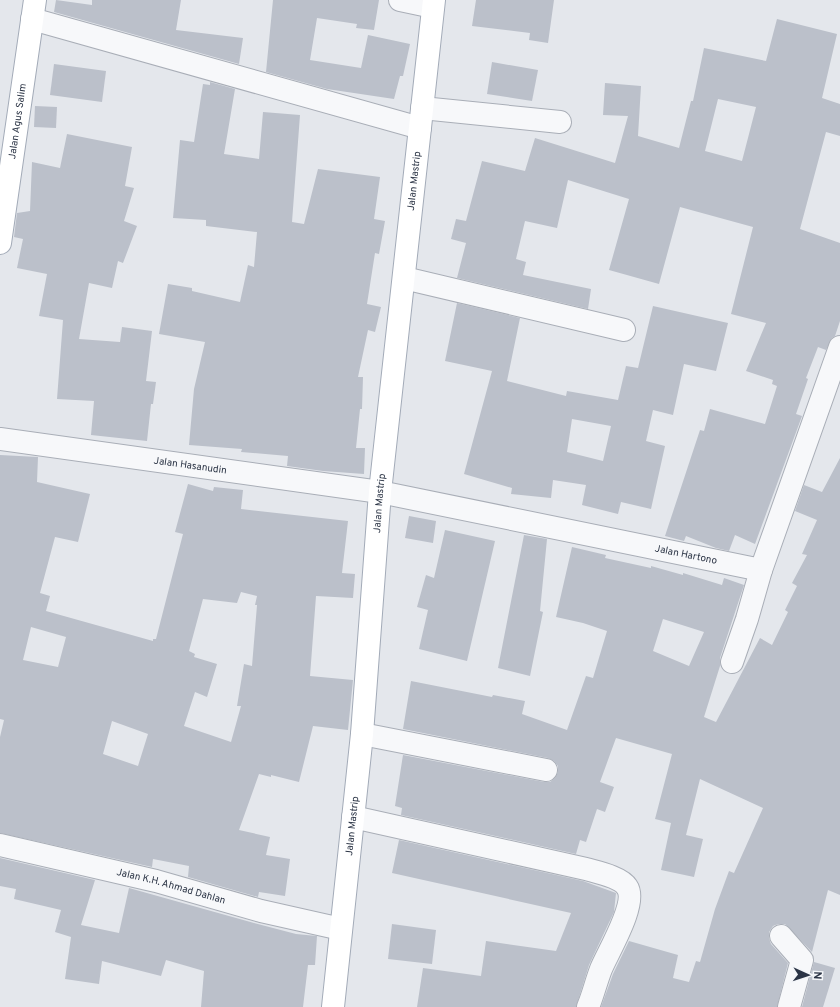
<svg xmlns="http://www.w3.org/2000/svg" width="840" height="1007" font-family="Overpass,sans-serif">
<style>
.building{fill:#bbc0ca;fill-rule:evenodd}
.lines{fill:none;stroke-linecap:round;stroke-linejoin:round}
.minor-casing{stroke:#a9aeb7;stroke-width:24}
.major-casing{stroke:#a3abb8;stroke-width:24}
.minor{stroke:#f7f8fa;stroke-width:22}
.major{stroke:#fff;stroke-width:22}
.labels{text-anchor:middle;dominant-baseline:central;stroke-width:3;stroke-linejoin:round;paint-order:stroke}
.street-label{font-size:10px;fill:#2b3445;stroke:#f4f6f9}
</style>
<rect width="100%" height="100%" fill="#e4e7ec"/>
<g class="building">
<polygon points="56,0 92,5 92,0 181,0 176,30 243,38 239,64 54,12"/>
<polygon points="273,0 379,0 374,30 356,28 357,24 317,18 310,60 361,68 368,35 410,44 403,76 400,76 394,99 327,89 266,72"/>
<polygon points="476,0 554,0 548,43 529,40 530,33 472,26"/>
<path d="M 777,19 L 837,34 L 822,98 L 840,104 L 840,136 L 826,132 L 800,229 L 840,243 L 840,321 L 835,336 L 832,338 L 826,350 L 818,347 L 806,378 L 808,379 L 796,414 L 802,416 L 755,544 L 735,535 L 729,551 L 716,548 L 686,536 L 684,541 L 665,536 L 700,430 L 704,431 L 710,409 L 765,424 L 777,386 L 772,384 L 773,380 L 746,371 L 766,323 L 731,314 L 753,227 L 680,207 L 659,284 L 609,270 L 629,199 L 568,180 L 557,228 L 525,221 L 516,259 L 526,262 L 523,275 L 591,289 L 588,309 L 457,278 L 466,243 L 451,239 L 456,219 L 466,221 L 482,161 L 525,171 L 535,138 L 615,163 L 628,116 L 603,115 L 605,83 L 641,86 L 638,136 L 679,148 L 691,101 L 693,101 L 704,48 L 766,61 ZM 718,99 L 756,107 L 742,161 L 705,151 Z"/>
<polygon points="492,62 538,70 532,101 487,94"/>
<polygon points="54,64 106,71 102,102 50,95"/>
<polygon points="210,82 235,89 224,154 259,159 263,112 300,115 292,222 304,224 318,169 380,177 374,219 385,221 379,254 375,253 367,304 381,307 375,332 368,330 358,377 363,377 362,409 360,409 356,448 365,448 364,474 323,471 287,466 288,456 241,452 242,449 189,445 194,389 205,342 159,334 168,284 192,288 192,291 240,302 248,265 254,267 257,232 206,226 206,220 173,218 180,140 194,142 203,84 210,85"/>
<polygon points="35,106 57,107 56,128 34,127"/>
<polygon points="67,134 132,147 125,186 134,188 124,221 137,226 123,263 118,261 112,288 89,283 79,339 120,342 122,327 152,331 146,381 156,382 153,404 151,404 147,441 91,435 94,401 57,399 63,320 39,316 47,274 17,268 23,239 14,237 17,213 30,211 32,162 60,168"/>
<path d="M 457,303 L 520,318 L 507,381 L 566,396 L 567,391 L 618,400 L 626,366 L 638,368 L 653,306 L 728,323 L 716,371 L 684,364 L 673,415 L 653,410 L 646,441 L 665,446 L 651,509 L 621,502 L 618,514 L 582,505 L 586,485 L 553,480 L 551,498 L 511,494 L 512,488 L 464,474 L 492,371 L 445,361 ZM 572,419 L 611,426 L 603,461 L 567,452 Z"/>
<path d="M 0,455 L 38,457 L 37,482 L 90,494 L 78,542 L 55,537 L 40,593 L 50,596 L 46,611 L 153,641 L 153,639 L 156,639 L 183,534 L 175,532 L 188,484 L 213,491 L 214,487 L 243,490 L 241,509 L 348,521 L 342,573 L 355,574 L 353,598 L 316,596 L 310,676 L 353,680 L 348,730 L 313,726 L 299,782 L 271,775 L 271,777 L 259,774 L 239,830 L 270,837 L 266,855 L 290,859 L 285,896 L 259,892 L 258,897 L 188,877 L 189,866 L 153,859 L 152,867 L 0,833 L 0,737 L 4,720 L 0,719 ZM 241,592 L 257,596 L 255,605 L 257,605 L 252,666 L 244,664 L 237,706 L 241,706 L 231,742 L 184,726 L 195,692 L 207,697 L 217,664 L 194,657 L 195,654 L 189,651 L 203,599 L 237,603 ZM 31,627 L 66,637 L 58,667 L 23,660 ZM 112,721 L 148,734 L 138,766 L 103,754 Z"/>
<path d="M 840,458 L 840,895 L 828,890 L 812,952 L 785,924 L 778,924 L 773,926 L 769,932 L 769,938 L 771,944 L 788,963 L 777,1007 L 601,1007 L 613,974 L 629,941 L 678,955 L 673,978 L 689,982 L 696,961 L 700,962 L 715,909 L 729,871 L 734,873 L 763,808 L 700,779 L 686,835 L 703,839 L 694,877 L 661,870 L 671,823 L 655,819 L 672,754 L 616,738 L 600,782 L 614,787 L 605,812 L 597,809 L 586,842 L 580,840 L 576,854 L 401,815 L 402,808 L 395,806 L 403,755 L 544,782 L 550,782 L 555,778 L 558,772 L 558,766 L 554,761 L 548,758 L 403,729 L 411,681 L 492,697 L 493,695 L 525,701 L 522,714 L 567,730 L 586,676 L 593,678 L 607,631 L 583,623 L 556,617 L 572,547 L 606,555 L 605,558 L 651,568 L 651,566 L 683,575 L 683,573 L 722,585 L 724,578 L 744,585 L 720,658 L 720,666 L 704,717 L 716,722 L 760,638 L 772,645 L 788,612 L 785,610 L 797,586 L 792,583 L 807,555 L 802,554 L 817,520 L 795,511 L 804,485 L 822,492 ZM 663,619 L 704,632 L 689,666 L 653,651 Z"/>
<polygon points="409,516 436,521 433,543 405,538"/>
<polygon points="445,530 495,541 467,661 419,649 428,610 417,607 426,575 434,578"/>
<polygon points="524,535 547,539 540,611 543,612 530,676 498,668"/>
<polygon points="399,840 583,881 616,893 614,912 589,965 576,1007 417,1007 423,968 481,976 486,941 556,951 571,913 392,873"/>
<polygon points="0,858 95,880 81,925 119,933 129,888 254,923 296,934 317,936 315,965 308,965 303,1007 201,1007 204,971 166,960 161,976 102,961 99,984 65,979 71,937 55,932 61,910 14,899 16,889 0,886"/>
<polygon points="392,924 436,930 432,964 388,959"/>
<polygon points="814,962 835,968 823,1007 802,1007"/>
</g>
<g class="lines">
<defs>
<g id="minor">
<polyline points="400,0 433,7"/>
<polyline points="32,19 420,128"/>
<polyline points="422,108 560,122"/>
<polyline points="404,278 624,330"/>
<path id="s1" d="M 0,439 L 380,492 L 761,570 L 840,347"/>
<polyline points="732,662 747,619 761,570"/>
<polyline points="362,734 546,770"/>
<path d="M 353,817 L 586,869 C 596,872 621,877 627,887 C 638,903 608,952 601,969 C 596,982 593,995 588,1007"/>
<path id="s2" d="M 0,845 L 156,881 L 261,911 L 341,929"/>
<polyline points="781,936 802,960 789,1007"/>
</g>
<g id="major">
<path id="s3" d="M 0,243 L 35,0"/>
<path id="s4" d="M 333,1007 L 362,734 L 380,492 L 434,0"/>
</g>
</defs>
<use href="#minor" class="minor-casing"/>
<use href="#major" class="major-casing"/>
<use href="#minor" class="minor"/>
<use href="#major" class="major"/>
</g>
<g class="labels">
<g class="street-label">
<text stroke="none"><textPath href="#s3" startOffset="123">Jalan Agus Salim</textPath></text>
<text stroke="none"><textPath href="#s4" startOffset="830">Jalan Mastrip</textPath></text>
<text stroke="none"><textPath href="#s1" startOffset="192">Jalan Hasanudin</textPath></text>
<text stroke="none"><textPath href="#s4" startOffset="506">Jalan Mastrip</textPath></text>
<text stroke="none"><textPath href="#s1" startOffset="696">Jalan Hartono</textPath></text>
<text stroke="none"><textPath href="#s4" startOffset="182">Jalan Mastrip</textPath></text>
<text stroke="none"><textPath href="#s2" startOffset="176">Jalan K.H. Ahmad Dahlan</textPath></text>
</g>
</g>
<g transform="translate(808 975) rotate(93)" stroke="#f4f6f9" stroke-width="3" paint-order="stroke">
<path d="M0-3L7 15L0 10L-7 15Z" fill="#2b3445"/>
<text y="-6" font-size="11" font-weight="bold" text-anchor="middle" fill="#2b3445">N</text>
</g>
</svg>
